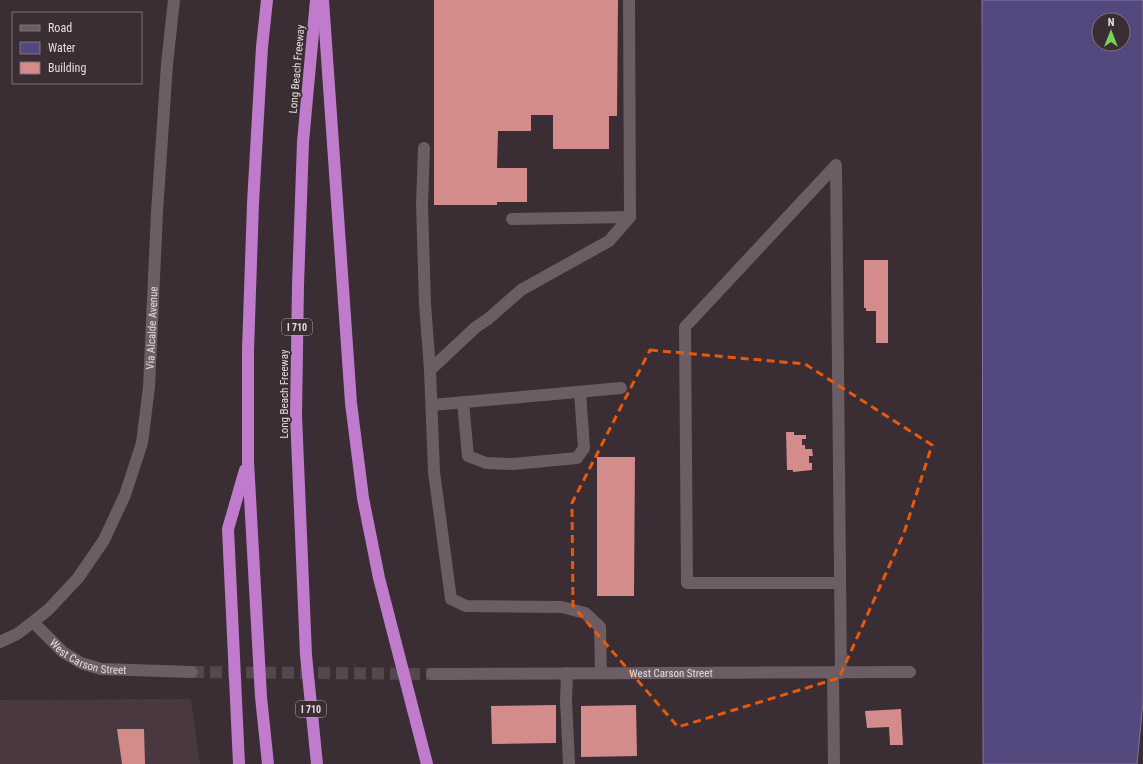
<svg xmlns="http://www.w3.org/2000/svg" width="1143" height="764" font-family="'Roboto Condensed',sans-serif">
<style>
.built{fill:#4a3840}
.water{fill:#54497f;stroke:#7f759c;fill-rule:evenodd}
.building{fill:#d38c8b}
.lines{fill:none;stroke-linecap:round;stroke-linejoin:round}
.minor-tunnel{stroke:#54474d;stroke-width:12;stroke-dasharray:12 6;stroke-linecap:butt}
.minor{stroke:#6b5d63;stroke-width:12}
.highway{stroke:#c07bcc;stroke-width:12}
.marked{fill:none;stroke:#e8590c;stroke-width:3;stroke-dasharray:8 5;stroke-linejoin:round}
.labels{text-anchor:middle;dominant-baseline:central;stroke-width:4;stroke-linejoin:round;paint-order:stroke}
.shield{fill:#3a2d33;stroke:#b1a8ab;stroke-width:1}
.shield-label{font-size:10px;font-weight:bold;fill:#e4dcdf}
.street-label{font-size:11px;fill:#e4dcdf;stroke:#3a2d33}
</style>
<rect width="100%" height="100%" fill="#3a2d33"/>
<polygon class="built" points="191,699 200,764 0,764 0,700"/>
<path class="water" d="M 982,0 L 1143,0 L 1143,702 L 1137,764 L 983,764 ZM 1099,20 L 1123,20 L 1123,44 L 1099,44 Z"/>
<g class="building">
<polygon points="434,0 618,0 617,116 609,116 609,149 553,149 553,115 531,115 531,131 498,131 497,168 527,168 527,202 497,202 497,205 434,205"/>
<polygon points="864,260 888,260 888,343 876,343 876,311 866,311 866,308 864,308"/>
<polygon points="786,432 794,432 794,435 806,435 806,439 802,439 802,445 805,445 805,449 812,449 813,456 809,456 809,463 812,463 812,470 793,472 793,470 787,470"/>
<polygon points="597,457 635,457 634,596 597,596"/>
<polygon points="556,705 556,743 492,744 491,706"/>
<polygon points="636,705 637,756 581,757 581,706"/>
<polygon points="901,709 903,745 890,745 889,727 867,728 865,711"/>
<polygon points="117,729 144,729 145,764 122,764"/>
</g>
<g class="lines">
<polyline class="minor-tunnel" points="192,672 432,674"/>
<g class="minor">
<polyline points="424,148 422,204 425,304 430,370"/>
<polyline points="512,219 630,217"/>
<polyline points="463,402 468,456 486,463 513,464 577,458 584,448 580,392"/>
<polyline points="432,405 621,388"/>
<polyline points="840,583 687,583 685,327 836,165 841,673"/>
<path id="s1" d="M 33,622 L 49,609 L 78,578 L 104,540 L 125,495 L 142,443 L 149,387 L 157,212 L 167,64 L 174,0"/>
<path id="s2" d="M 0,642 L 17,634 L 33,622 L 63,652 L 81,663 L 101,669 L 192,672"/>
<polyline points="567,673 566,700 569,764"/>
<polyline points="601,673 600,627 585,613 562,607 466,606 451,599 434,472 430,370 476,327 488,319 521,290 609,241 630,217 629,0"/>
<polyline points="833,673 834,764"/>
<path id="s3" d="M 432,674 L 910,672"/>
</g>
<g class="highway">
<polyline points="267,0 262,47 253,203 248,350 248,461 261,697 268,764"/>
<polyline points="316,0 303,142 298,285 296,415 306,655 317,764"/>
<polyline points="323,0 351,403 363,498 379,578 427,764"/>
<polyline points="239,764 228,529 245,470"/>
</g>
</g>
<path class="marked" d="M 650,350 L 805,364 L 932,445 L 904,533 L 839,678 L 678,727 L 573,606 L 572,503 Z"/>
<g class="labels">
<g class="shield">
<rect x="282" y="319" width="30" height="16" rx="3"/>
<rect x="296" y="701" width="30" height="16" rx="3"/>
</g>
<g class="shield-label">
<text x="297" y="327">I 710</text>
<text x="311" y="709">I 710</text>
</g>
<g class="street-label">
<text transform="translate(297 69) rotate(-85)">Long Beach Freeway</text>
<text stroke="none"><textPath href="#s1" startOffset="329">Via Alcalde Avenue</textPath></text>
<text transform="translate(284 394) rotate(-90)">Long Beach Freeway</text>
<text stroke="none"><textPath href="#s2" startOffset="107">West Carson Street</textPath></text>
<text stroke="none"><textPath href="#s3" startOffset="239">West Carson Street</textPath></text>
</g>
</g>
<rect x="12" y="12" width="130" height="72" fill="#3a2d33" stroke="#7e7378"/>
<rect x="20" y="25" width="20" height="6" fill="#6b5d63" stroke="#7e7378"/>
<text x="48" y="32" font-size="12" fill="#e4dcdf">Road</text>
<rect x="20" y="42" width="20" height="12" fill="#54497f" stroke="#7e7378"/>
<text x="48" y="52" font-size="12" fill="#e4dcdf">Water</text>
<rect x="20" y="62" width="20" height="12" fill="#d38c8b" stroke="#7e7378"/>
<text x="48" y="72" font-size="12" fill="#e4dcdf">Building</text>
<g transform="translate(1111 32)"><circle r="19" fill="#3a2d33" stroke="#7e7378"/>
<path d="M0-3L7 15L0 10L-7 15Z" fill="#79d158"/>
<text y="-6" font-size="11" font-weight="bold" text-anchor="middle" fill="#e4dcdf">N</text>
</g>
</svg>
